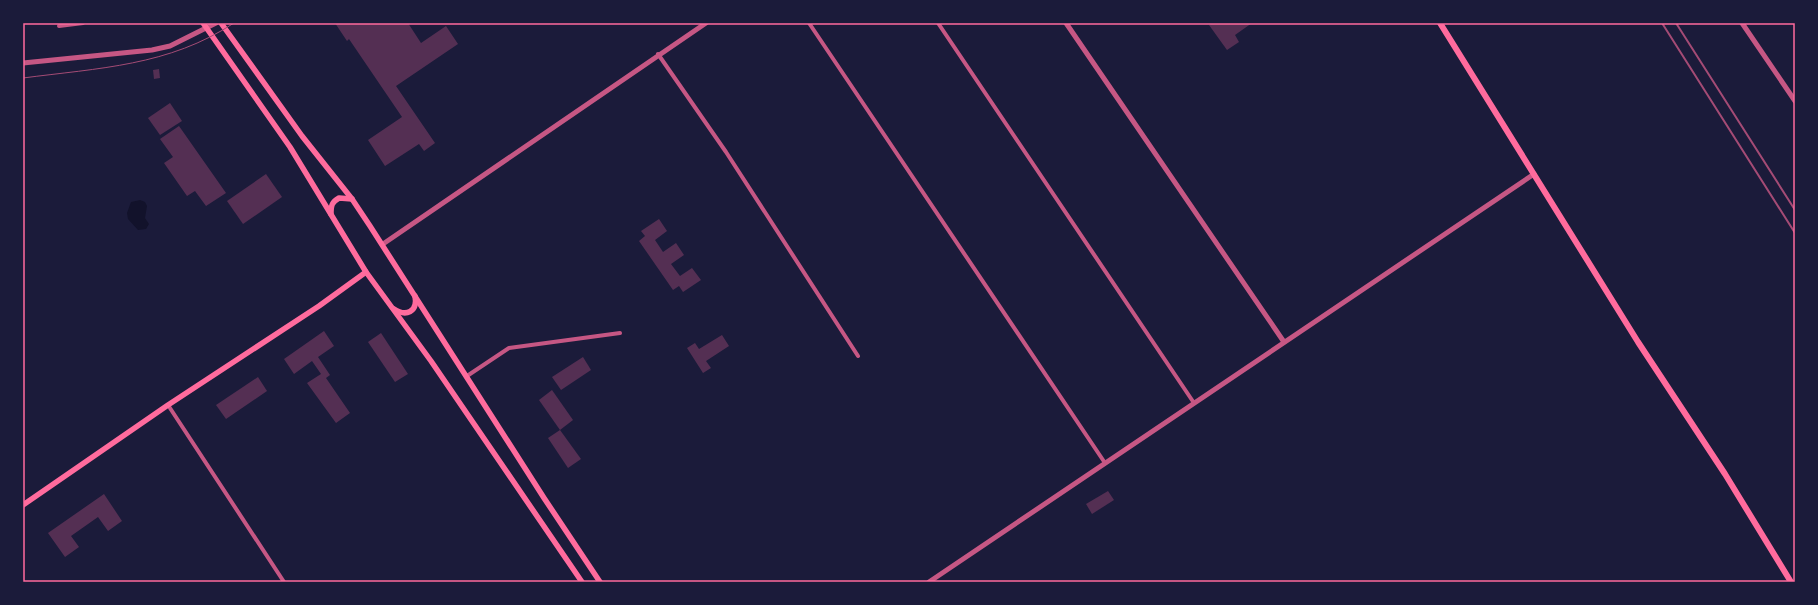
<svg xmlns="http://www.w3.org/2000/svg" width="1818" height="605" font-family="Montserrat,sans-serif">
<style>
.water{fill:#12122b}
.building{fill:#542f53}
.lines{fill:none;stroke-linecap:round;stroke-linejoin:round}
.minor{stroke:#c65784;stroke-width:4}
.tertiary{stroke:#c65784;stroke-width:5}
.secondary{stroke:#ff6b9d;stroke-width:5.5}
.primary{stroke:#ff6b9d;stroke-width:6}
.tram{stroke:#a44b75;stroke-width:1}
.rail{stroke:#a44b75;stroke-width:2}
.neatline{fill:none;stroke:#ff6b9d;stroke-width:1.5}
</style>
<rect width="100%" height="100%" fill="#1b1b3a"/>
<polygon class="water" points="140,200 145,202 147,206 145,218 149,224 146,229 138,230 128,219 127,213 131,202"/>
<g class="building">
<polygon points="335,23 408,23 421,43 446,26 458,44 396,86 435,143 424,151 419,144 385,166 368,140 402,117 349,39 347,41"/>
<polygon points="1213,23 1252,23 1235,35 1239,42 1227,50 1209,25"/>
<polygon points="159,69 160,78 154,79 153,70"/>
<polygon points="170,103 182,121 160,135 148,118"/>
<polygon points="179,126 226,193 206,206 195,191 187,196 164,163 173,157 160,139"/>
<polygon points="266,174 282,197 243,224 227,201"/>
<polygon points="659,219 667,231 655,240 663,252 676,243 684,255 671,264 680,276 692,268 701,280 683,292 679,286 673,290 639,241 645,236 641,231"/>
<polygon points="324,331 334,346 318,357 330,375 326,378 350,413 336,423 307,383 321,374 312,361 294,374 284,359"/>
<polygon points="381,333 408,374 395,382 368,342"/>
<polygon points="722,335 729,346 706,361 711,368 703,373 687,348 695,343 699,349"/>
<polygon points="583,357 591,370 561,390 552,377"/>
<polygon points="258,377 267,391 226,419 216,405"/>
<polygon points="552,390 573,420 560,430 539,400"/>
<polygon points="560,430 581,459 568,468 548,438"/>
<polygon points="1108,491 1114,500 1092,514 1086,504"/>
<polygon points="104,494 122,521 108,531 98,517 71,536 79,547 65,557 48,533"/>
</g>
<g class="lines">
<g class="minor">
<polyline points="809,23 1105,463"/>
<polyline points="938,23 1194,403"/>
<polyline points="59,26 83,23"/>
<polyline points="658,54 726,152 858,356"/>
<polyline points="467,376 509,348 620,333"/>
<polyline points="168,405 284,582"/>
</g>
<g class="tertiary">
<polyline points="1066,23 1284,342"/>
<polyline points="1742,23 1795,101"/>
<polyline points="23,63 152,50 170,46 216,23"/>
<polyline points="383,244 706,23"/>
<polyline points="929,582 1534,174"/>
</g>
<g class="secondary">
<polyline points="203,23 290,147 366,272 431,361 582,582"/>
<polyline points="221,23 302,136 352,199 370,226 544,498 600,582"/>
<path d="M 331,214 C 331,205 332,202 339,198 L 352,199"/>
<path d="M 394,309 C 406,317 418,312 415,296"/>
<polyline points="23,505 168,405 319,306 366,272"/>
</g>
<polyline class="primary" points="1440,23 1638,342 1725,474 1791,582"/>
<path class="tram" d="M 23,78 C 99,68 169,66 234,23"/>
<g class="rail">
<polyline points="1662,23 1795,233"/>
<polyline points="1676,23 1795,210"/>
</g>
</g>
<rect width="1818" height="605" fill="none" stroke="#1b1b3a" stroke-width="48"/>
<rect x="24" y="24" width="1770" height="557" class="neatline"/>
</svg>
